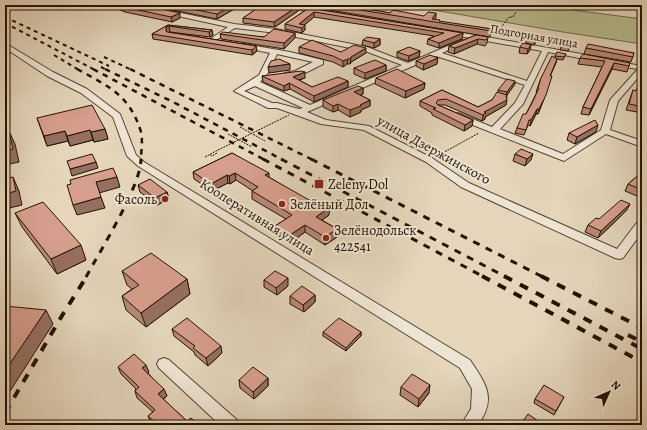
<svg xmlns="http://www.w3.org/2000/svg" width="647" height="430" font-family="Alegreya,serif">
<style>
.green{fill:#b7bc8e;stroke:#6e6848}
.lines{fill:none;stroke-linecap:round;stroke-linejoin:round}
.minor-casing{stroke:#544430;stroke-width:2}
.path{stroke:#241302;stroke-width:1;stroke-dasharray:2 1;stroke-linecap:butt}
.minor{fill:#ede4d3;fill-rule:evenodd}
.rail-far3{stroke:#241302;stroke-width:2;stroke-dasharray:4 4;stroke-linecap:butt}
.rail-far2{stroke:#241302;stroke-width:2.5;stroke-dasharray:5.5 5.5;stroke-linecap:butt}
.rail-far1{stroke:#241302;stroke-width:3;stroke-dasharray:7 7;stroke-linecap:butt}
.rail{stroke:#241302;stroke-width:4;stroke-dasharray:9 9;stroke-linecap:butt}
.path-bridge{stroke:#241302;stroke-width:1;stroke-dasharray:2 1;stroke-linecap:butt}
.wall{fill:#b88878;stroke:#241302}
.shaded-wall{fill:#966f62;stroke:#241302}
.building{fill:#d69e8c;stroke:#241302}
.poi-dot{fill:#8f2418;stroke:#ede4d3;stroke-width:1.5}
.labels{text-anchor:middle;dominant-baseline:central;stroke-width:4;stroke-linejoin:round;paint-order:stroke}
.far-street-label{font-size:12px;fill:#241302;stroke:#ede4d3}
.street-label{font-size:14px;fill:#241302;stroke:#ede4d3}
.poi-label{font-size:14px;fill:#241302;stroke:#ede4d3;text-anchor:start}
</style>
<rect width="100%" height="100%" fill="#e4d5bb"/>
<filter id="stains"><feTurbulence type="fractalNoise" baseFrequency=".005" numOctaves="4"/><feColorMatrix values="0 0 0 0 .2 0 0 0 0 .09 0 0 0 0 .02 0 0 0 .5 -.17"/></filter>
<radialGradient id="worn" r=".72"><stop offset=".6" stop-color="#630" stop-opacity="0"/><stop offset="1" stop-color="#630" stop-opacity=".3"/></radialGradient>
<polygon class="green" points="404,5 534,5 642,19 642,44 563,32"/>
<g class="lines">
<defs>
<g id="minor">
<polygon points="277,5 292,5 321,9 324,11 321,13 280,7"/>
<polygon points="514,5 520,5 516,8 514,7"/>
<path d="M 166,10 L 234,24 L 276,29 L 367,47 L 408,63 L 462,40 L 464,41 L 464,43 L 442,53 L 527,81 L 542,51 L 448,34 L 445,32 L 448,30 L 598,57 L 598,61 L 595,61 L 548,52 L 523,104 L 500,129 L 563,154 L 601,130 L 610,100 L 638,69 L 613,65 L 613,61 L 642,66 L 642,73 L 618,101 L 610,130 L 642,141 L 642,147 L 606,134 L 564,161 L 455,118 L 454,116 L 458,113 L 492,127 L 515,103 L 525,85 L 436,56 L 307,112 L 326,120 L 369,126 L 432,158 L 469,183 L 617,249 L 638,221 L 642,220 L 642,232 L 623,258 L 619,259 L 615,258 L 461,187 L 426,162 L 364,130 L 321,124 L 277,108 L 268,108 L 234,91 L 259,75 L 270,53 L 241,47 L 240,46 L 243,44 L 290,52 L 323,60 L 323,64 C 312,69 298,79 285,77 L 285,73 L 295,71 L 313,62 L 277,54 L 268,73 L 260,82 L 310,105 L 402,65 L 365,51 L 276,33 L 235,28 L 211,43 L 209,42 L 209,40 L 228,27 L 164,13 L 163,12 ZM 255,86 L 303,108 L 299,109 L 277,103 L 272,103 L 244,91 Z"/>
<path d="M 5,43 L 53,72 L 87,89 L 120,114 L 136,155 L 144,162 L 470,360 C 486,384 497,398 478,425 L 461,425 L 471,409 L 472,389 L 460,368 L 138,166 L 127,156 L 113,117 L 81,93 L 47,76 L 5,48 Z"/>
<polygon points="164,358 169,360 237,420 239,425 220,425 159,368 157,364 159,360"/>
</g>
</defs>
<use href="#minor" class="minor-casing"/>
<g class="path">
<polyline points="501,34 505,30 500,29 509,17 513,17 516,12"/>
<polyline points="240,127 265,141"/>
<polyline points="228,134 252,147"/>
<polyline points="210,155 212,156 217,153"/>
<polyline points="437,156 479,133"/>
<polyline points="205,157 218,150"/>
</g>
<use href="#minor" class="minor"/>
<g class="rail-far3">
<polyline points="5,17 109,66"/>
<polyline points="5,23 95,70"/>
<polyline points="54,55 79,70"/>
<polyline points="104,57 132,70"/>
<polyline points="101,67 107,70"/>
</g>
<g class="rail-far2">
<path d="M 77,69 C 108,86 130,95 141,132 C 143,140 141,151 141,160"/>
<polyline points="93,69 265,160"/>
<polyline points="105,69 173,102 283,160"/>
<polyline points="130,69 313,160"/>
</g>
<g class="rail-far1">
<polyline points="263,159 484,277"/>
<polyline points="281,159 506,277"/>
<polyline points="311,159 543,277"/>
<path d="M 86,277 C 100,251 141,186 141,159"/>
</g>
<g class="rail">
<polyline points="482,276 642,362"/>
<polyline points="504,276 642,349"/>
<polyline points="541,276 642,328"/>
<polyline points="628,335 642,342"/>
<polyline points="5,413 63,314 87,276"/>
</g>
<polyline class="path-bridge" points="218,150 289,115"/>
</g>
<g class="wall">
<polygon points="108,5 143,5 180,18 172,22 125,12"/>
<polygon points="148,5 241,5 217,19"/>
<polygon points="244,5 293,5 298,11 275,27 243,23 243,18 259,7"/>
<polygon points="300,5 364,6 364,9 390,13 436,18 435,19 440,22 492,29 491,34 490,37"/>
<polygon points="623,5 642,5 642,6 637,6 636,9 625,8"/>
<polygon points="309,8 463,33 462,39 439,48 427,44 428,39 434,36 314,17 304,25 305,30 302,33 285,29 285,24"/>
<polygon points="168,25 212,30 213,35 210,37 170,32 168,32 256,46 257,51 252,55 153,39 152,34"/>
<polygon points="295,33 295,38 284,49 221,39 220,34 264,37"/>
<polygon points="476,35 488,37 487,43 485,46 477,44 454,54 448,52 449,46"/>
<polygon points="537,37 536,42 534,45 526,43 527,38"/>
<polygon points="380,39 380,45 374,48 362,45 363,40"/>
<polygon points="572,42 571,47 568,51 560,50 562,44"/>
<polygon points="531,45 530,50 527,54 519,53 520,47"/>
<polygon points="299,47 341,52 366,53 351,62 350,64 347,64 343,67 333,62 299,53"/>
<polygon points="586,48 634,53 631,62 584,54"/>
<polygon points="420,51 419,57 408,61 397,57 397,52"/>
<polygon points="566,54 563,60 557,59 550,76 544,99 538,114 536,114 530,126 528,125 524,135 515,133 517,128 526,114 537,92 536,92 541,78 555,58 555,56"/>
<polygon points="580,58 630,63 627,72 612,69 589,115 581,114 583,107 602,67 578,64"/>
<polygon points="416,61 437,64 423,70 416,66"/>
<polygon points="386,65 386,71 365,79 354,74 354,68"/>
<polygon points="262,76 305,78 299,80 312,87 348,81 348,87 314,102 290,89 284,91 263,82"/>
<polygon points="376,78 425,83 424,89 405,98 375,84"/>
<polygon points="515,84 507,95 506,105 485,117 485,119 482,121 445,105 438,105 473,120 472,126 464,131 432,115 432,113 420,106 420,101 442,90 478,107 492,100 498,92 498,90"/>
<polygon points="363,88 363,94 360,95 370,100 370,106 361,110 361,112 350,117 338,110 333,112 323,107 323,100"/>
<polygon points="633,90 636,91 639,106 637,112 626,110"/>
<polygon points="37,118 105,129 108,139 94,142 93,140 70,146 68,141 47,146"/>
<polygon points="596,132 575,144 567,140 569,133"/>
<polygon points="232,153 269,177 329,215 322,220 337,229 337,237 325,245 305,232 290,243 275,234 275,226 286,219 252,199 252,191 253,191 236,180 230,184 228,183 212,191 194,179 193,172"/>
<polygon points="515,154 531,160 525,166 513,161"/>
<polygon points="642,172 642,192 637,196 625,191 628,184"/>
<polygon points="138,185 167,192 169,199 157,205 140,192"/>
<polygon points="630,204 626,211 598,238 585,232 588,225"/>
<polygon points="15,213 86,260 57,274 22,227"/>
<polygon points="122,271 187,279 190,294 146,327 126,310 122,296 132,289 127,285"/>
<polygon points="264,280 288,286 277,295 264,287"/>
<polygon points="315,295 315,302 304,312 290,304 290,296"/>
<polygon points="172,329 222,353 208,366 195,355 194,352 174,336"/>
<polygon points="323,332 361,332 361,336 346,351 323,336"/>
<polygon points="118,367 149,372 148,373 167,396 163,399 187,421 199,425 153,425 151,423 148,416 153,412 137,398 135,391 136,389 121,374"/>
<polygon points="268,378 268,386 254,399 240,388 239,380"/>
<polygon points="401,387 429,393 418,407 400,395"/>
<polygon points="564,397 554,415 534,403 535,399"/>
<polygon points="523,421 544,425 521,425"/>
</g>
<g class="shaded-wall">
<polygon points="232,5 241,5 217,19 217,14"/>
<polygon points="298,6 298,11 275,27 274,22"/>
<polygon points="314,12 314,17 301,28 299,24"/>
<polygon points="180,13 180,18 172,22 171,17"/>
<polygon points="436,13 436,18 433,22 432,19"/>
<polygon points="305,25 305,30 302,33 302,28"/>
<polygon points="169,26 170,32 167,33 166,31 166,27"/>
<polygon points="212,30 213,35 210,37 209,32"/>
<polygon points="295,33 295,38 284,49 284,43"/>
<polygon points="463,33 462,39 439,48 439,43"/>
<polygon points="537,37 536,42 534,45 535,39"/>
<polygon points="380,39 380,45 374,48 374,43"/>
<polygon points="478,39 477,44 454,54 455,48"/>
<polygon points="572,42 571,47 568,51 570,46"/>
<polygon points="531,45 530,50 527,54 528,49"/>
<polygon points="256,46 257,51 252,55 252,50"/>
<polygon points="366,48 366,53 351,62 350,64 351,57"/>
<polygon points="420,51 419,57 408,61 409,56"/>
<polygon points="438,58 437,64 423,70 424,64"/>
<polygon points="348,59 347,64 343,67 343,61"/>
<polygon points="557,59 556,63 548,81 550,76"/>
<polygon points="614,63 612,69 589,115 591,109"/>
<polygon points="290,64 290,70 269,73 268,67"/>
<polygon points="386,65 386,71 365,79 365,73"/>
<polygon points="305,72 305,78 293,82 293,77"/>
<polygon points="348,81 348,87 314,102 314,96"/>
<polygon points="515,81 515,84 507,95 505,101 507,100 506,105 485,117 485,119 482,121 484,112 506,96 507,92"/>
<polygon points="550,81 544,99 538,114 539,109"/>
<polygon points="289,83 290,89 284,91 284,86"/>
<polygon points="425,83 424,89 405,98 406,91"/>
<polygon points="363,88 363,94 354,98 354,92"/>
<polygon points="370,100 370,106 361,110 361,112 350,117 350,110"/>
<polygon points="338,104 338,110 333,112 333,106"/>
<polygon points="537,109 536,114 530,126 531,120"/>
<polygon points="473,120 472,126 464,131 465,125"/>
<polygon points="598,125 596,132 575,144 577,137"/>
<polygon points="105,129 108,139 94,142 91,132"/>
<polygon points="90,130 93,140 70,146 67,136"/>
<polygon points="9,131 15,144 19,162 5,165 5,151"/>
<polygon points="65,131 68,141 47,146 44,136"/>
<polygon points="533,154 531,160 525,166 527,159"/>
<polygon points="96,162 98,168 72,176 70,169"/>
<polygon points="235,173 236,180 230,184 229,176"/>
<polygon points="269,173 269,181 265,175"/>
<polygon points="227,175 228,183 212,191 211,184"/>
<polygon points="13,177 19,191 22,205 5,209 5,194"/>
<polygon points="117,177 120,187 99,193 96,182"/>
<polygon points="642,187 642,192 637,196 640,189"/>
<polygon points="167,192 169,199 157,205 155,198"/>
<polygon points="101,197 105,208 77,215 73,205"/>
<polygon points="630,204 626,211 598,238 601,231"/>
<polygon points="330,207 329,215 316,224 316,217"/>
<polygon points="305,225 305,232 290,243 290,235"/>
<polygon points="337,229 337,237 325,245 325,237"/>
<polygon points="81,245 86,260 57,274 51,259"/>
<polygon points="288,278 288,286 277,295 276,288"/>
<polygon points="187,279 190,294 146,327 141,313"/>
<polygon points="315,295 315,302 304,312 303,305"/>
<polygon points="46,310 53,324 5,399 5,371"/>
<polygon points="361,332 361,336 346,351 346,348"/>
<polygon points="221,346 222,353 208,366 206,358"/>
<polygon points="146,365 149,372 145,376 142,368"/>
<polygon points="268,378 268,386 254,399 253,392"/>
<polygon points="430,385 429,393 418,407 419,399"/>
<polygon points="164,389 167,396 160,401 158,394"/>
</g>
<g class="building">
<polygon points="119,5 143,5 180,13 171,17 124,7"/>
<polygon points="171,5 232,5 217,14"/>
<polygon points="262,5 294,5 298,6 274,22 243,18"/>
<polygon points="329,5 357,5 364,6 362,8 390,13 393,10 424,16 428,12 436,13 432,19 440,20 439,21 492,29 491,31"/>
<polygon points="309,8 463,33 439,43 428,39 444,33 314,12 299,24 305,25 302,28 285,24"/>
<polygon points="168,25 212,30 209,32 169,26 166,27 166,31 167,32 256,46 252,50 152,34"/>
<polygon points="274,29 295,33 284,43 220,34 223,32 264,37"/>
<polygon points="476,35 488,37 486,40 478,39 455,48 449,46"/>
<polygon points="529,35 537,37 535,39 527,38"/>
<polygon points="367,37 380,39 374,43 363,40"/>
<polygon points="312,40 341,52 354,45 366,48 351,57 350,59 348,59 343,61 333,56 299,47"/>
<polygon points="564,40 572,42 570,46 562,44"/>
<polygon points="523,43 531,45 528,49 520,47"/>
<polygon points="588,44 634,53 633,57 586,48"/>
<polygon points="409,47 420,51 409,56 397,52"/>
<polygon points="557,52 566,54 564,57 555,56"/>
<polygon points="583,54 630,63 629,66 614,63 591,109 583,107 605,61 580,58"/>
<polygon points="430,55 438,58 424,64 416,61"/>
<polygon points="552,56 557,59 550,76 552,76 546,95 539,109 537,109 531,120 529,120 526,130 517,128 523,114 526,114 532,103 539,88 538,88 541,78"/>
<polygon points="279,59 290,64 268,67 271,61"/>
<polygon points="375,60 386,65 365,73 354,68"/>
<polygon points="397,69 425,83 406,91 376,78"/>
<polygon points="301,71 305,72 293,77 312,87 338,77 348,81 314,96 289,83 284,86 262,76"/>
<polygon points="642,76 642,96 639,106 629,104 633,90 636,91"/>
<polygon points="507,79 515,81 507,92 498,90"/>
<polygon points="358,86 363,88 354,92 370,100 360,105 361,106 350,110 338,104 333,106 323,100"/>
<polygon points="442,90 478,107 492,100 497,92 507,95 506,96 507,100 484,112 486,113 483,115 446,99 438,100 436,103 438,105 473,120 465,125 433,109 436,108 420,101"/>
<polygon points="92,105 105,129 91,132 90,130 67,136 65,131 44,136 37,118"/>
<polygon points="595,120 598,125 577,137 569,133"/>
<polygon points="9,131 13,149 5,151 5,132"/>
<polygon points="521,149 533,154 527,159 515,154"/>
<polygon points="232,153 269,173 265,175 318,205 322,203 330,207 316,217 337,229 325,237 305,225 290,235 275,226 292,215 252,191 258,187 235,173 229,176 227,175 211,184 193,172"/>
<polygon points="92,154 96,162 70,169 67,161"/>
<polygon points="113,168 117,177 96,182 101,197 73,205 67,185 71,184 70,180"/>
<polygon points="642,172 642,187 640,189 628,184"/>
<polygon points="13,177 16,191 5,194 5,179"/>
<polygon points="150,179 167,192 155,198 138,185"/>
<polygon points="621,200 630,204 601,231 588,225 596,218 599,219"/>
<polygon points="43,202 81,245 51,259 15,213"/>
<polygon points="151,253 187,279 141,313 122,296 139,285 122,271"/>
<polygon points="275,271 288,278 276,288 264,280"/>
<polygon points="302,286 315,295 303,305 290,296"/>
<polygon points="5,306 46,310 5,371"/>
<polygon points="187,318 221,346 206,358 193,348 195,346 172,329"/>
<polygon points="339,318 361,332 346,348 323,332"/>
<polygon points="134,354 146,365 142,368 164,389 158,394 187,421 191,418 199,425 158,425 148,416 155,410 135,391 139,387 118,367"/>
<polygon points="253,367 268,378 253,392 239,380"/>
<polygon points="412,374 430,385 419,399 401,387"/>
<polygon points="544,385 564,397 556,411 535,399"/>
<polygon points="528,414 544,425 528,425 523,421"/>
<polygon points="297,421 303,425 293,425"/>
</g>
<g class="poi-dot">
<rect x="314" y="179" width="10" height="10" rx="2"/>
<circle cx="165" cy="199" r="4"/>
<circle cx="282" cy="204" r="4"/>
<circle cx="326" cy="238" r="4"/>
</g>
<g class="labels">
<g class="far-street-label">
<text transform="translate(534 36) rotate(10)">Подгорная улица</text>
</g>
<g class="street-label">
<text transform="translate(434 150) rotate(29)">улица Дзержинского</text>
<text transform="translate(257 217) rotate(32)">Кооперативная улица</text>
</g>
<g class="poi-label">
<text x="328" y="184">Zeleny Dol</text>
<text x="157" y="199" text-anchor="end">Фасоль</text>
<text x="290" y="204">Зелёный Дол</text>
<text x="334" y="230">Зелёнодольск<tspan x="334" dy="16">422541</tspan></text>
</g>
</g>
<rect width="647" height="430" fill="none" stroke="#e4d5bb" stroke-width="20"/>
<rect x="6" y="6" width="635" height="418" fill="none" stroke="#241302" stroke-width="2"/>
<rect x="10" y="10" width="627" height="410" fill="none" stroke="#241302"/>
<g transform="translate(609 392) rotate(45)" stroke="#ede4d3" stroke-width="3" paint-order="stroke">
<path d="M0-3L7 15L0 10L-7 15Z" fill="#241302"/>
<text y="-6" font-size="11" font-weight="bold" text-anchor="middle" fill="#241302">N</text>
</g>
<rect width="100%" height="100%" filter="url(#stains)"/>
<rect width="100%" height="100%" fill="url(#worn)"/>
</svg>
